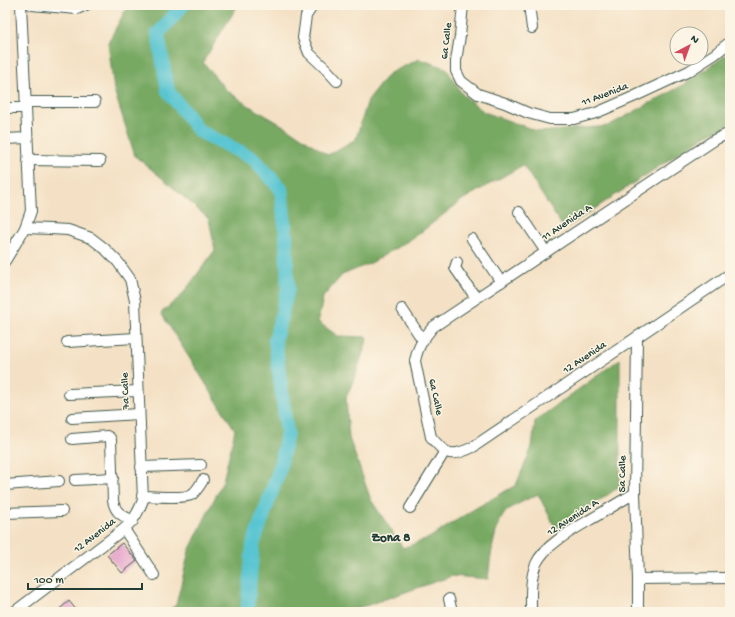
<svg xmlns="http://www.w3.org/2000/svg" width="735" height="617" font-family="'Gochi Hand',sans-serif">
<style>
.forest{fill:#78a963;stroke:#4c734c}
.lines{fill:none;stroke-linecap:round;stroke-linejoin:round}
.river{stroke:#59c5d1;stroke-width:14}
.building{fill:#e5a1ca}
.minor-casing{stroke:#3f564a;stroke-width:12}
.minor{stroke:#fff;stroke-width:10}
.labels{text-anchor:middle;dominant-baseline:central;stroke-width:3;stroke-linejoin:round;paint-order:stroke}
.street-label{font-size:11px;fill:#1f3d34;stroke:#fcf5e5}
.quarter-label{font-size:13px;font-weight:bold;fill:#1f3d34;stroke:#fcf5e5}
</style>
<rect width="100%" height="100%" fill="#fcf5e5"/>
<filter id="ink" filterUnits="userSpaceOnUse"><feTurbulence type="fractalNoise" baseFrequency=".025" numOctaves="2"/><feDisplacementMap in="SourceGraphic" scale="8" xChannelSelector="R" yChannelSelector="G"/><feConvolveMatrix kernelMatrix="1 2 1 2 8 2 1 2 1" color-interpolation-filters="sRGB"/></filter>
<filter id="wash" filterUnits="userSpaceOnUse"><feTurbulence type="fractalNoise" baseFrequency=".012" numOctaves="4" result="noise"/><feDisplacementMap in="SourceGraphic" scale="16" xChannelSelector="R" yChannelSelector="G"/><feGaussianBlur stdDeviation="0.9" result="paint"/><feColorMatrix in="noise" values="0 0 0 0 0 0 0 0 0 0 0 0 0 0 0 0 0 1.4 0 .05"/><feComposite in="paint" operator="in"/></filter>
<g filter="url(#wash)">
<rect width="100%" height="100%" fill="#f4e1c5"/>
<path class="forest" d="M 128,5 L 238,5 L 203,62 L 226,90 L 251,107 L 294,132 L 328,155 L 356,139 L 368,100 L 388,74 L 419,59 L 446,68 L 462,94 L 484,112 L 540,132 L 608,126 L 685,84 L 730,52 L 730,124 L 705,136 L 564,229 L 523,165 L 462,200 L 416,236 L 371,263 L 342,275 L 323,297 L 318,322 L 338,336 L 368,337 L 357,371 L 346,398 L 349,438 L 371,500 L 403,548 L 429,538 L 471,511 L 516,485 L 532,447 L 535,421 L 620,359 L 620,486 L 557,531 L 538,494 C 530,498 515,505 508,510 C 494,521 490,562 488,579 L 452,576 L 368,605 L 342,612 L 166,612 L 176,605 L 189,551 L 223,481 L 235,430 L 161,313 L 182,295 L 215,250 L 209,219 L 162,178 L 135,156 L 114,90 L 108,43 Z"/>
<g class="lines">
<polyline class="river" points="183,5 158,34 168,91 199,131 254,159 281,189 286,235 288,289 275,340 287,433 279,471 253,545 247,612"/>
</g>
<g id="blocks">
<g class="building">
<polygon points="122,543 137,561 122,573 107,555"/>
<polygon points="69,601 78,612 56,612"/>
</g>
</g>
</g>
<g filter="url(#ink)">
<use href="#blocks" fill-opacity="0" stroke="#3f564a" stroke-width="1"/>
<g class="lines">
<defs>
<g id="minor">
<polyline points="32,5 77,9 86,5"/>
<polyline points="313,5 306,16 303,38 309,53 326,69 337,81"/>
<polyline points="463,5 460,36 456,61 456,71 461,81 478,94 505,103 528,113 550,119 574,119 596,113 633,97 689,71 715,54 730,42"/>
<polyline points="529,5 532,28"/>
<polyline points="25,102 95,102"/>
<polyline points="5,108 26,108"/>
<path d="M 730,135 L 725,135 L 716,139 L 433,327 C 423,339 418,346 415,361 L 431,437 C 446,455 451,458 473,447 L 637,337 L 730,274"/>
<polyline points="5,139 27,138"/>
<polyline points="28,160 100,161"/>
<polyline points="519,212 546,252"/>
<polyline points="472,239 501,282"/>
<polyline points="5,261 25,228 31,211 21,5"/>
<polyline points="457,262 455,268 476,298"/>
<polyline points="402,309 422,339"/>
<polyline points="637,337 635,493 638,579 638,612"/>
<polyline points="67,342 136,338"/>
<polyline points="69,394 138,391"/>
<polyline points="72,418 139,414"/>
<path d="M 72,439 L 107,436 L 110,438 L 111,440 L 113,501 C 116,514 122,515 133,521"/>
<polyline points="141,467 201,465"/>
<polyline points="75,480 113,478"/>
<polyline points="5,485 59,481"/>
<path d="M 142,496 C 153,496 183,499 191,495 C 196,492 200,485 203,480"/>
<polyline points="410,508 445,451"/>
<polyline points="5,513 62,511"/>
<polyline points="124,529 154,575"/>
<polyline points="638,579 730,578"/>
<polyline points="449,599 452,612"/>
<path d="M 14,612 L 124,529 C 134,520 138,513 143,500 L 135,301 L 130,279 L 118,262 L 104,248 L 91,238 L 68,230 L 50,229 L 25,228"/>
<path d="M 531,612 C 531,596 530,578 536,564 C 544,545 576,528 593,518 C 607,510 621,501 635,493"/>
</g>
</defs>
<use href="#minor" class="minor-casing"/>
<use href="#minor" class="minor"/>
</g>
</g>
<g class="labels">
<g class="street-label">
<text transform="translate(447 41) rotate(-83)">6a Calle</text>
<text transform="translate(605 95) rotate(-21)">11 Avenida</text>
<text transform="translate(567 223) rotate(-34)">11 Avenida A</text>
<text transform="translate(585 358) rotate(-34)">12 Avenida</text>
<text transform="translate(126 391) rotate(-92)">7a Calle</text>
<text transform="translate(435 397) rotate(78)">6a Calle</text>
<text transform="translate(623 474) rotate(-89)">5a Calle</text>
<text transform="translate(573 518) rotate(-33)">12 Avenida A</text>
<text transform="translate(95 536) rotate(-38)">12 Avenida</text>
</g>
<g class="quarter-label">
<text x="391" y="538">Zona 8</text>
</g>
</g>
<rect width="735" height="617" fill="none" stroke="#fcf5e5" stroke-width="20"/>
<g transform="translate(689 46) rotate(41)"><circle r="19" fill="#fcf5e5" stroke="#a4ab9e"/>
<path d="M0-3L7 15L0 10L-7 15Z" fill="#d1495b"/>
<text y="-6" font-size="11" font-weight="bold" text-anchor="middle" fill="#1f3d34">N</text>
</g>
<path d="M28 583v6h114v-6" fill="none" stroke="#1f3d34" stroke-width="2"/>
<text x="34" y="583" font-size="12" fill="#1f3d34" stroke="#fcf5e5" stroke-width="3" paint-order="stroke">100 m</text>
</svg>
